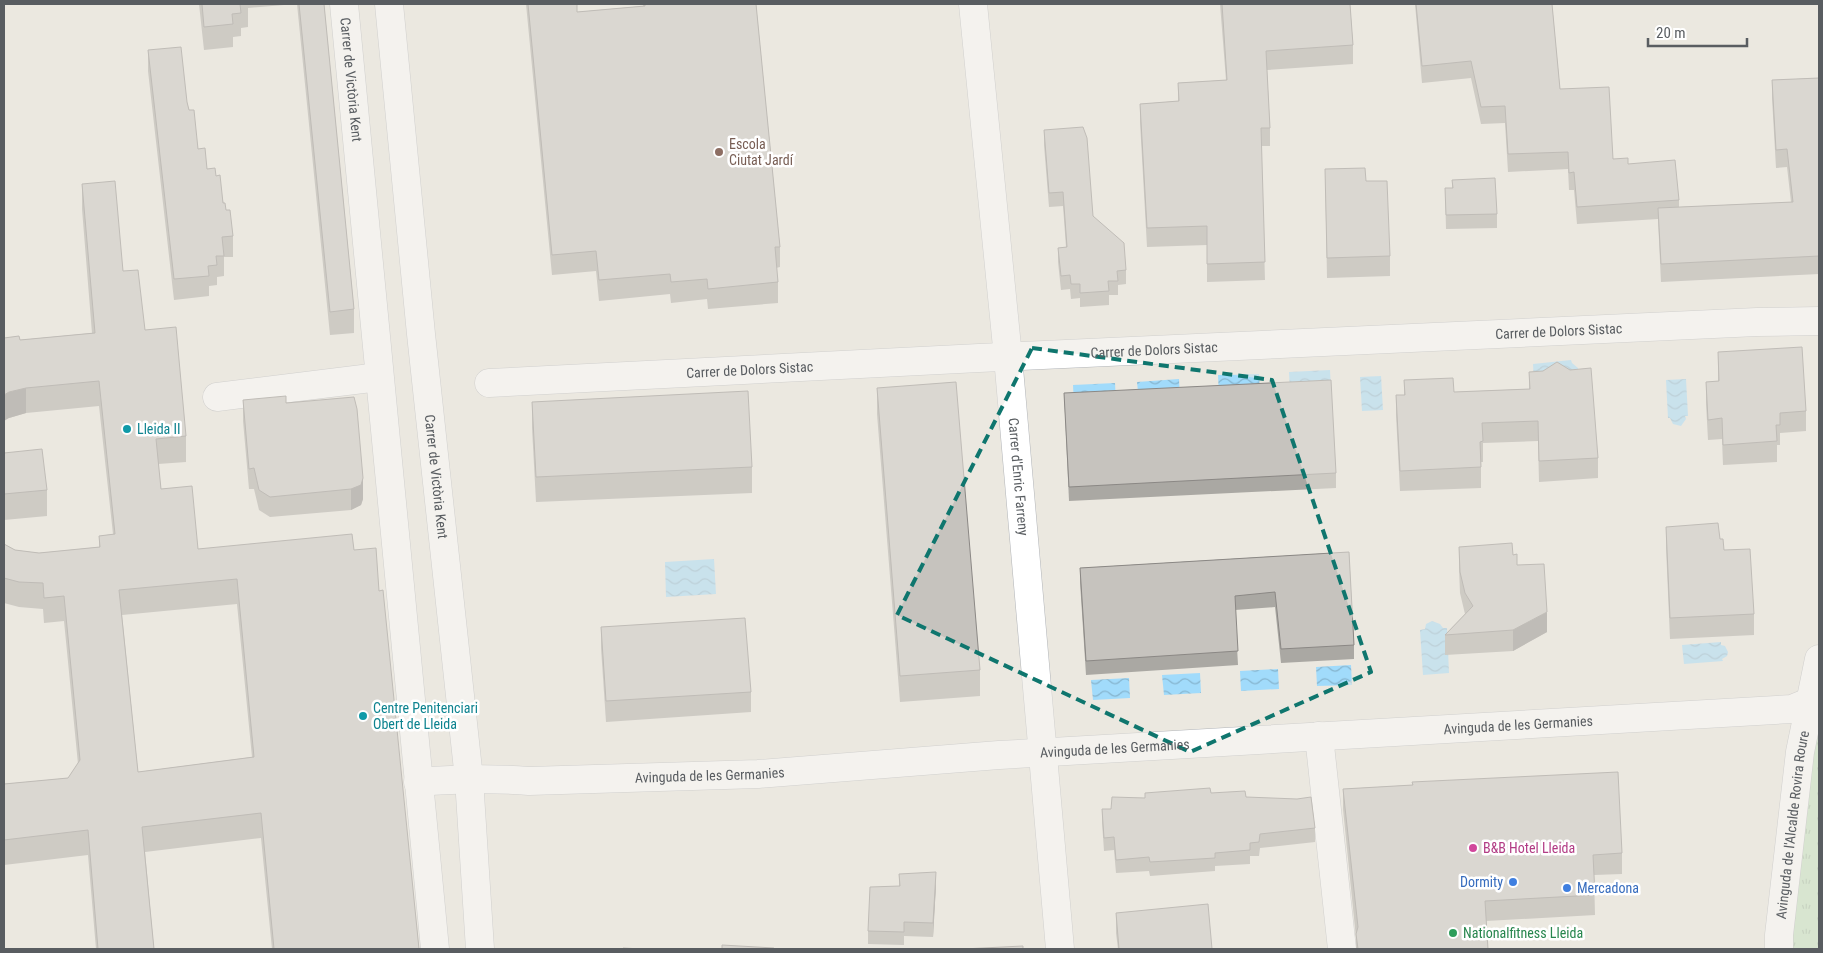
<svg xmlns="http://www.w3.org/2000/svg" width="1823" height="953" font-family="'Roboto Condensed',sans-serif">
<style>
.grass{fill:url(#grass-tufts)}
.water{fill:url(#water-waves)}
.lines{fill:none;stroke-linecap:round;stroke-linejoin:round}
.minor-casing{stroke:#b1b4b8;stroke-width:29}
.minor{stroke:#fff;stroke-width:28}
.wall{fill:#aaa8a3;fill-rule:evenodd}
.shaded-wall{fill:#8b8885}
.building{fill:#c6c3be;stroke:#8b8885;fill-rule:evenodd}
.marked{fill:none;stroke:#0f766e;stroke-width:4;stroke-dasharray:10 6;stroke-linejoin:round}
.education-dot{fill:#8d6e63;stroke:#fff;stroke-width:2}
.culture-dot{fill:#0f9aa8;stroke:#fff;stroke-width:2}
.hotel-dot{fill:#d1479c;stroke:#fff;stroke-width:2}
.shop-dot{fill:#3f7fe0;stroke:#fff;stroke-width:2}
.leisure-dot{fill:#2e9e5b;stroke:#fff;stroke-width:2}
.labels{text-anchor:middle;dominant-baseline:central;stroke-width:5;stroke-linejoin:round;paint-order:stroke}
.street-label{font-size:14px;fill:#595d61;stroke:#fff}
.education-label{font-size:14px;fill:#785e54;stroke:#fff;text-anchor:start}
.culture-label{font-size:14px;fill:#0d838f;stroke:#fff;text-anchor:start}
.hotel-label{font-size:14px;fill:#b23c85;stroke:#fff;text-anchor:start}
.shop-label{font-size:14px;fill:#366cbe;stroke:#fff;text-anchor:end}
.leisure-label{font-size:14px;fill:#27864d;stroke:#fff;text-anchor:start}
</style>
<defs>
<pattern id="grass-tufts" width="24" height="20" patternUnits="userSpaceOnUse" patternTransform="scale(1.25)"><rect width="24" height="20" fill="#c0e3bd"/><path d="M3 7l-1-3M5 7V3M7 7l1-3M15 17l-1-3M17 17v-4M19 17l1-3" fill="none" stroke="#9fbb9d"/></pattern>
<pattern id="water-waves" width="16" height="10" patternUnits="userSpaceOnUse" patternTransform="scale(1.25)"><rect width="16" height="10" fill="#a1dbfb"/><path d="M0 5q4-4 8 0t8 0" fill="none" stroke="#86b5cf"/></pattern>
</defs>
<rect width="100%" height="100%" fill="#ebe8e0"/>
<polygon class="grass" points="1819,723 1819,949 1787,949 1813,725"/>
<g class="water">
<polygon points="1571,360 1572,363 1578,368 1578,371 1534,383 1533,364"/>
<polygon points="1330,370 1331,390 1290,391 1289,372"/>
<polygon points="1259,374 1260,393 1219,395 1218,375"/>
<polygon points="1381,376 1383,410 1362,411 1360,377"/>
<polygon points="1179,379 1180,399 1139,401 1137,382"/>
<polygon points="1686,379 1688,416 1685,416 1686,419 1681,426 1673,424 1670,418 1668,418 1666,380"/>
<polygon points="1115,383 1116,402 1074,405 1073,385"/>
<polygon points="714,559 716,594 666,597 665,562"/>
<polygon points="1432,621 1440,624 1443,628 1447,628 1449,673 1423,675 1420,630 1425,629 1426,624"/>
<polygon points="1721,642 1721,645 1725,646 1728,652 1727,656 1722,659 1723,661 1684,664 1682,645"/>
<polygon points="1351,665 1352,685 1317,686 1316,667"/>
<polygon points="1278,669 1279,689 1241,691 1240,671"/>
<polygon points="1200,673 1201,693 1164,695 1162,675"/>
<polygon points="1129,678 1130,698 1093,700 1091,680"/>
</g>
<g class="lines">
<defs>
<g id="minor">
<path id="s1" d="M 344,4 L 435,949"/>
<path id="s2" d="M 389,4 L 421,334 L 469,779 L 480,949"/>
<path id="s3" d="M 973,4 L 1008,357 L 1060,949"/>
<path id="s4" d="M 489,383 L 979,358 L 1757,322 L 1819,321"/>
<polyline points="217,397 379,377"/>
<polyline points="1319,736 1342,949"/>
<path id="s5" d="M 418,782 C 455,779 491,778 529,781 L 758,774 L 999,755 L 1792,709 L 1819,698"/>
<path id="s6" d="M 1779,949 L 1779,935 L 1800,752 L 1819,659"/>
</g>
</defs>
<use href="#minor" class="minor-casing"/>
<use href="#minor" class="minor"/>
</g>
<g class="wall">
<polygon points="199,4 296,4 248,8 248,27 241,28 241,36 233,37 233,47 204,50"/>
<polygon points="297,4 324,4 354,309 354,333 330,335"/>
<polygon points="526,4 577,4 577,12 643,6 643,4 756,4 780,247 780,267 776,268 778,282 778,303 708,309 707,299 671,303 670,294 599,301 596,271 552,275"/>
<polygon points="1220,4 1350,4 1353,45 1353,64 1267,70 1270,128 1270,146 1261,146 1265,280 1207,282 1207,245 1147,247 1140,122 1140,104 1178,101 1178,83 1226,80"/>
<polygon points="1415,4 1552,4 1560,89 1613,159 1628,164 1679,200 1679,207 1791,202 1787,167 1776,168 1772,98 1772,80 1819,78 1819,274 1661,282 1658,219 1577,224 1574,190 1569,190 1568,169 1508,172 1505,123 1481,124 1471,78 1422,83"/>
<polygon points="148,50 187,102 198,149 207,169 216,176 233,236 233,257 224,257 224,276 217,277 217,285 209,286 209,296 174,300 148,71"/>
<polygon points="1044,130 1093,216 1126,270 1126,284 1118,285 1118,295 1109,295 1109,305 1080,307 1080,298 1071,299 1070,289 1061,290 1058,262 1058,248 1066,247 1063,206 1049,207 1044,145"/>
<polygon points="1325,169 1366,181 1390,256 1390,276 1327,278"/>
<polygon points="1452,180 1497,214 1497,228 1446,229 1445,188 1452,188"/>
<path d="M 82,184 L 123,271 L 145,330 L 186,436 L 186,462 L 158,464 L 161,489 L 198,549 L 354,550 L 379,591 L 419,949 L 272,949 L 261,838 L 145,852 L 154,949 L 96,949 L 88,855 L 4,865 L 4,784 L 68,778 L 78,764 L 64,621 L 44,623 L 43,609 L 19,607 L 4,603 L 4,544 L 15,550 L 39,553 L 99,547 L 99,536 L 113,534 L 99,406 L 26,413 L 9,418 L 20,340 L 92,333 L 82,209 ZM 237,604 L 252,757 L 138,772 L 122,615 Z"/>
<polygon points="1718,352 1806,411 1806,431 1780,433 1780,445 1777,445 1777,462 1723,465 1722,439 1708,440 1706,403 1706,382 1718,381"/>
<polygon points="1529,372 1598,458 1598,478 1539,482 1538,441 1483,443 1483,462 1481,462 1481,488 1400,491 1396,415 1396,395 1404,395 1404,380 1454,392 1529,389"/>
<polygon points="877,388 980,670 980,696 900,702 877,414"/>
<polygon points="1064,393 1336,473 1336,488 1069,501"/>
<polygon points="243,400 286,403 363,499 361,505 351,510 270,517 259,510 254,489 249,489 243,421"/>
<polygon points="532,402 752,467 752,493 536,502 532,428"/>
<polygon points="4,453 47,490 47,516 4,520"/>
<polygon points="1666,527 1720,539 1724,550 1754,614 1754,635 1670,639 1666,547"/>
<polygon points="1459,547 1513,555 1517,565 1547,632 1513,651 1445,655 1445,635 1465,614 1460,593 1459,568"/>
<polygon points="1349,552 1354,645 1354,659 1281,663 1275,607 1235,610 1238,665 1086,675 1080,582 1080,568"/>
<polygon points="601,627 751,692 751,712 606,722 601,648"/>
<polygon points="1412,782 1622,853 1622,874 1594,875 1595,915 1486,921 1488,949 1356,949 1356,938 1343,809 1343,789 1412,785"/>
<polygon points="1145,793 1211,793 1246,797 1315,828 1315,842 1260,848 1259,856 1250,856 1250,864 1215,866 1215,871 1150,876 1149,871 1116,873 1114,850 1104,851 1102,822 1102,809 1111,809 1145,798"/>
<polygon points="899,874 936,885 933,937 904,936 904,945 868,944 868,931 899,886"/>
<polygon points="1116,913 1212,949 1118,949 1116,933"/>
</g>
<g class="shaded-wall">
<polygon points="26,388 26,413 9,418 4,421 4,395 9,392"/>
<polygon points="363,478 363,499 361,505 351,510 351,489"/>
<polygon points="1547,612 1547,632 1513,651 1513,630"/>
<polygon points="936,872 936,885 933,937 933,923"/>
</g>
<g class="building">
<polygon points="202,4 246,4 240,4 241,13 232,14 233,24 204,27"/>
<polygon points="299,4 324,4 354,309 330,312"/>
<polygon points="528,4 577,4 577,12 645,6 645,4 756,4 780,247 775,247 778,282 708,289 707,279 671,282 670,274 599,280 596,251 552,255"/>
<polygon points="1222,4 1350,4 1353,45 1266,51 1270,128 1261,128 1265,262 1207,264 1207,226 1147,228 1140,104 1179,101 1178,83 1227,80"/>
<polygon points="1416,4 1552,4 1560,89 1609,87 1613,159 1628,158 1628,164 1675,160 1679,200 1577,207 1574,172 1569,173 1568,152 1508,154 1505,106 1481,107 1471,61 1422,66"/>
<polygon points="181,47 187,102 189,110 194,110 198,149 205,148 207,169 215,168 216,176 220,175 223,203 225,203 226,210 230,210 233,236 222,237 224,256 216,256 217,265 208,266 209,276 174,279 148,50"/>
<polygon points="1819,78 1819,256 1661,264 1658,208 1793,202 1787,149 1776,150 1772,80"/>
<polygon points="1083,127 1087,138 1093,216 1124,243 1126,270 1117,271 1118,281 1108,281 1109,291 1080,293 1080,284 1071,284 1070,275 1061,276 1058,248 1067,247 1063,192 1049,193 1044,130"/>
<polygon points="1365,168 1366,181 1387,181 1390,256 1327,258 1325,169"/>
<polygon points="1495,178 1497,214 1446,215 1445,188 1453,188 1452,180"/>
<path d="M 115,181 L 123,271 L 138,270 L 145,330 L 176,327 L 186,436 L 156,439 L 161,489 L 192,486 L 198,549 L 352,534 L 354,550 L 376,548 L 379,591 L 383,590 L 419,949 L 274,949 L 261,813 L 142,827 L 154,949 L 98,949 L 88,830 L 4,840 L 4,784 L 68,778 L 80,760 L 64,596 L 44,598 L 43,583 L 19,582 L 4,578 L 4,544 L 15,550 L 39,553 L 100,547 L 99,536 L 115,534 L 99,381 L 26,388 L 9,392 L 4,395 L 4,338 L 19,336 L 20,340 L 95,333 L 82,184 ZM 237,579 L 254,757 L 138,772 L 119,590 Z"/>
<polygon points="1802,347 1806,411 1780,413 1780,425 1776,425 1777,441 1723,445 1722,418 1708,420 1706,382 1719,381 1718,352"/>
<polygon points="1557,362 1570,370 1591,368 1598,458 1539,461 1538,421 1482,423 1483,441 1480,442 1481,467 1400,471 1396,395 1405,395 1404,380 1453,378 1454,392 1530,389 1529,372 1543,371"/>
<polygon points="1331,380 1336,473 1069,487 1064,393"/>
<polygon points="956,382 980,670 900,676 877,388"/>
<polygon points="748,391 752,467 536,477 532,402"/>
<polygon points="286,396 286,403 354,397 357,409 363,478 361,485 351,489 270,497 259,490 254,468 249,469 243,400"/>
<polygon points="42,449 47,490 4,494 4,453"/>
<polygon points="1718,523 1720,539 1723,539 1724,550 1750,549 1754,614 1670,618 1666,527"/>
<polygon points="1512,543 1513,555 1517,554 1517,565 1544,564 1547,612 1513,630 1445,635 1473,606 1465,593 1460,572 1459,547"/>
<polygon points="1349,552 1354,645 1281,649 1275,592 1235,596 1238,651 1086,661 1080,568"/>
<polygon points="745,618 751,692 606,701 601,627"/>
<polygon points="1618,772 1622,853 1593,855 1595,895 1485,901 1488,949 1358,949 1356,934 1358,927 1343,789 1413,785 1412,782"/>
<polygon points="1210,788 1211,793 1245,791 1246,797 1297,799 1311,797 1315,828 1260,834 1259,842 1250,843 1250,850 1215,853 1215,858 1150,862 1149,857 1116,860 1114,837 1104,838 1102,809 1111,809 1112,797 1145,798 1145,793"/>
<polygon points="936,872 933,923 904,922 904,932 868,931 870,887 900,886 899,874"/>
<polygon points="1208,904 1212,949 1119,949 1116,913"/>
<polygon points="722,945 774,948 774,949 722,949"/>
<polygon points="1023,946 1023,949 963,949"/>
<polygon points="623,948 642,949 623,949"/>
</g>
<path d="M0 0H1823V953H0ZM 1032,348 L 1272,380 L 1371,672 L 1190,752 L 897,615 Z" fill="#ebe8e0" fill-opacity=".55" fill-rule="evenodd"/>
<path class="marked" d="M 1032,348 L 1272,380 L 1371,672 L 1190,752 L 897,615 Z"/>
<circle class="education-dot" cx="719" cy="152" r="5"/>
<g class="culture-dot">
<circle cx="127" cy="429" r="5"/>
<circle cx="363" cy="716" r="5"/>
</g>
<circle class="hotel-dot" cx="1473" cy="848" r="5"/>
<g class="shop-dot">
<circle cx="1513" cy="882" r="5"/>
<circle cx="1567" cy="888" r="5"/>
</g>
<circle class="leisure-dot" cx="1453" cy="933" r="5"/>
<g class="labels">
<g class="street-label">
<text stroke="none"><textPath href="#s1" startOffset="76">Carrer de Victòria Kent</textPath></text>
<text stroke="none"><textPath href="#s4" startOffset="1071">Carrer de Dolors Sistac</textPath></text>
<text stroke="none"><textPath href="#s4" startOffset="666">Carrer de Dolors Sistac</textPath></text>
<text stroke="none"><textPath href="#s4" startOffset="261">Carrer de Dolors Sistac</textPath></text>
<text stroke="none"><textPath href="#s2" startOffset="475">Carrer de Victòria Kent</textPath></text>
<text stroke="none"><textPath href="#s3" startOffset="475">Carrer d'Enric Farreny</textPath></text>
<text stroke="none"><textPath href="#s5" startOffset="1102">Avinguda de les Germanies</textPath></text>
<text stroke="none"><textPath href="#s5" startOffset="698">Avinguda de les Germanies</textPath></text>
<text stroke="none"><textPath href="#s5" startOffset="292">Avinguda de les Germanies</textPath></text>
<text stroke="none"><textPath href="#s6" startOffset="125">Avinguda de l'Alcalde Rovira Roure</textPath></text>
</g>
<g class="education-label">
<text x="729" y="144">Escola<tspan x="729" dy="16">Ciutat Jardí</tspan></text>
</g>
<g class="culture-label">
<text x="137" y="429">Lleida II</text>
<text x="373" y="708">Centre Penitenciari<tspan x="373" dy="16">Obert de Lleida</tspan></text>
</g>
<g class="hotel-label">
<text x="1483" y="848">B&amp;B Hotel Lleida</text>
</g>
<g class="shop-label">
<text x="1503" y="882">Dormity</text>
<text x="1577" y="888" text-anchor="start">Mercadona</text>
</g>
<g class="leisure-label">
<text x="1463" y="933">Nationalfitness Lleida</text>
</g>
</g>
<rect width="1823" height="953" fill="none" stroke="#595d61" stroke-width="10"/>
<path d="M1648 38v8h99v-8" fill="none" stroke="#595d61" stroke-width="2.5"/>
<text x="1656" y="38" font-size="15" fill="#595d61" stroke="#ffffff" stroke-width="4" paint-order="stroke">20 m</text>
</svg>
